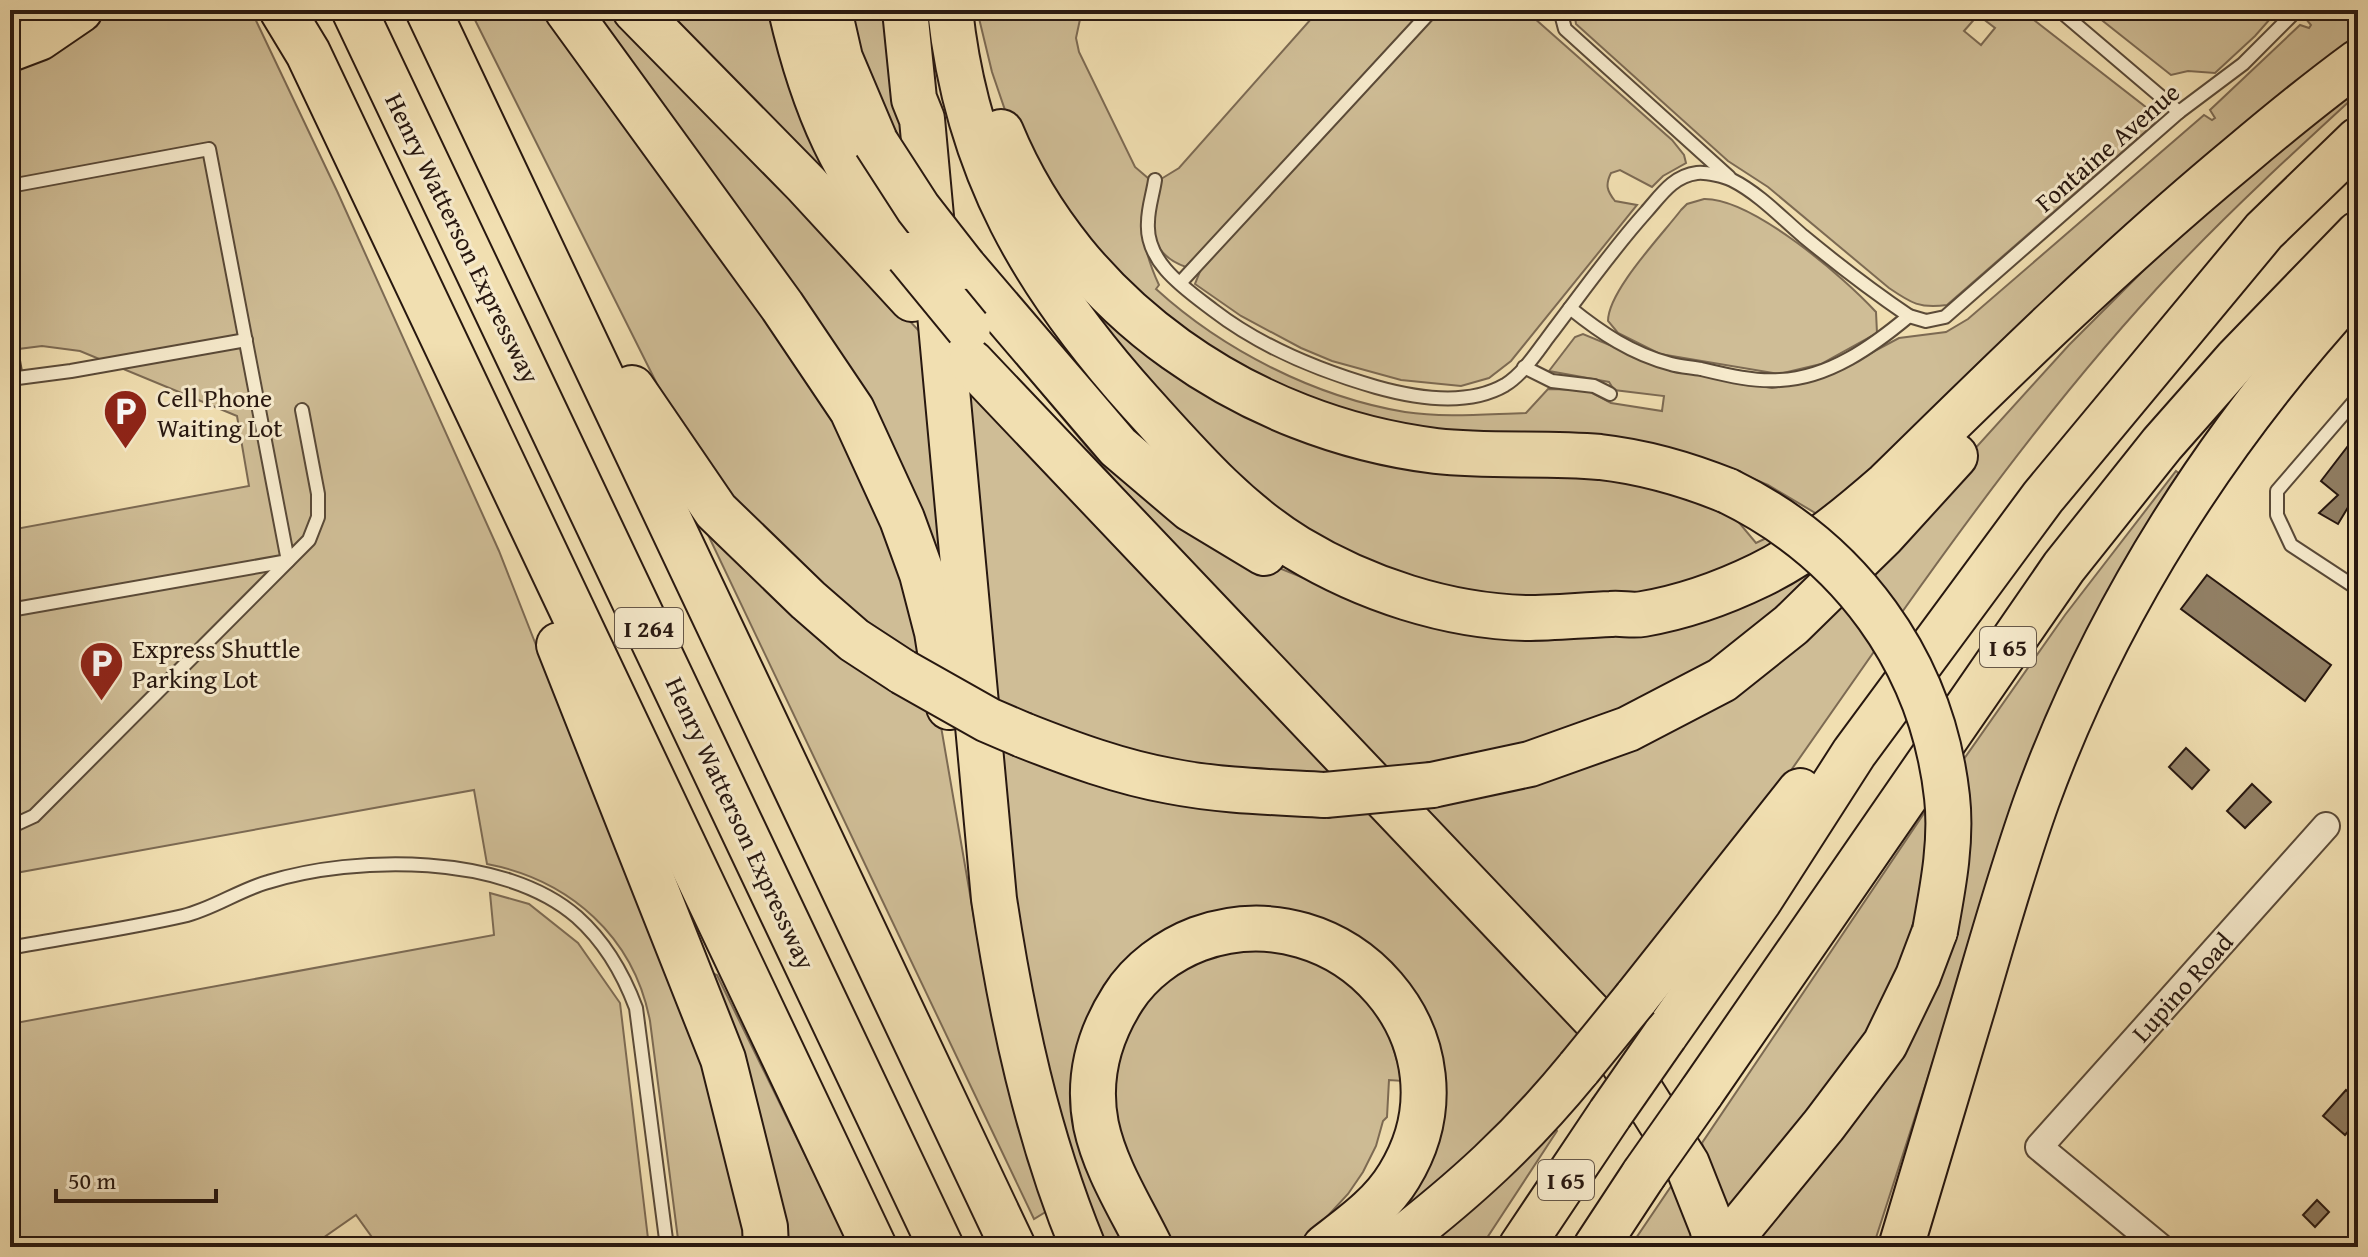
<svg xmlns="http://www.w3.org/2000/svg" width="2368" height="1257" font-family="'Gentium Book Plus',serif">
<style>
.green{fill:#cfbd96;stroke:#7c6a53;stroke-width:2;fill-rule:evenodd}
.building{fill:#917f64;stroke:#281810;stroke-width:2}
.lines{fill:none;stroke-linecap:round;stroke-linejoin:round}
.lane-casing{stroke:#5a4a38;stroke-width:16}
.street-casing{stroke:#5a4a38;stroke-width:30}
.highway-casing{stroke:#281810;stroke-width:48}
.lane{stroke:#f6eacc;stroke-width:12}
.street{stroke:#f6eacc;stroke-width:26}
.highway{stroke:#f1dfb1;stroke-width:44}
.highway-bridge-casing{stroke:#281810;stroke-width:48;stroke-linecap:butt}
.highway-bridge{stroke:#f1dfb1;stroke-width:44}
.labels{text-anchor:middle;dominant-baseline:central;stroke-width:6;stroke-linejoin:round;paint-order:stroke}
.shield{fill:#f6eacc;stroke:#665748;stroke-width:2}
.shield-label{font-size:24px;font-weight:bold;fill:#281810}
.street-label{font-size:26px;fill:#281810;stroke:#f6eacc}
.poi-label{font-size:26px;fill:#281810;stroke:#f6eacc;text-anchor:start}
</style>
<rect width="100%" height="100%" fill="#f1dfb1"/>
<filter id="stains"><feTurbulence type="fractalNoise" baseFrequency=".0025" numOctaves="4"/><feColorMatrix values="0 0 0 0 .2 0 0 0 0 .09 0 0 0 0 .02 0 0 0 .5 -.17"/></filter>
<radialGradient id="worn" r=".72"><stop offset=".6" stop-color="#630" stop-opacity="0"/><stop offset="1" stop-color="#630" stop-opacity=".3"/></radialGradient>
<g class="green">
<polygon points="10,10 49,10 10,27"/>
<path d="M 95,10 L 251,10 L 337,191 L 499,551 L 726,1128 L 749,1247 L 679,1247 L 650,1021 C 634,937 570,880 487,864 L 474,790 L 10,874 L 10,530 L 249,486 L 237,416 L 80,351 L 42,346 L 10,350 L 10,50 Z"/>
<polygon points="470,10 556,10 853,433 931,671 859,625 736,504 683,429 660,390"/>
<polygon points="588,10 618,10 920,332 930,379 944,604"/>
<polygon points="663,10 781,10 862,217"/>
<polygon points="842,10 891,10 906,160"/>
<path d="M 977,10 L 1082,10 L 1076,38 L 1079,52 L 1135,167 L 1149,179 C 1142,224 1139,242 1159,285 L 1156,289 C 1223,350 1315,397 1405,412 C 1444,418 1487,414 1526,413 L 1548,389 L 1587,390 L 1611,403 L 1662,411 L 1664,396 L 1614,390 L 1609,382 L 1549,371 L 1575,337 L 1583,334 L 1670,370 L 1772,388 L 1805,383 L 1837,371 L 1899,338 L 1946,332 L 1968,319 L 2204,115 L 2212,120 L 2215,118 L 2210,110 L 2300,25 L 2309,28 L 2311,25 L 2306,19 L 2314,10 L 2358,10 L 2358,38 L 2121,231 L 1841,497 L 1817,514 L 1768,485 L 1720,465 L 1428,435 L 1264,385 L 1121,283 L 1023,148 L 1005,110 L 992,72 Z"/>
<path d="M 1319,10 L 1425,10 L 1186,267 C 1141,251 1154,217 1161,179 L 1179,168 Z"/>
<path d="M 1438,10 L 1525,10 L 1672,140 L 1684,155 L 1686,163 L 1663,176 L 1652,187 L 1620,170 L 1611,173 C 1605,185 1607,191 1615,201 L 1637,205 L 1511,361 L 1489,378 L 1461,386 L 1401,380 L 1332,361 L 1301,348 L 1241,316 L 1195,284 L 1201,269 Z"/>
<path d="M 1581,10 L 2021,10 L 2151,111 L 2158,113 L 2153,125 L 1947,305 C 1920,309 1911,303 1889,288 L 1768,187 L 1728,161 L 1576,24 L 1575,17 ZM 1978,15 L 1995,28 L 1981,45 L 1964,31 Z"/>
<polygon points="2089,10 2278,10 2255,36 2215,73 2188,71 2171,75"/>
<path d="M 2351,92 L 2354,97 C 2293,153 2232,209 2175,269 C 2074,376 1985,495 1900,615 L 1865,570 L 2069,345 L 2182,232 Z"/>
<polygon points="1002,159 1221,392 1611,468 1726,507 1756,543 1777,533 1787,540 1708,578 1590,605 1424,590 1274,516 1115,353"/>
<path d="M 1704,199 C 1752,198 1844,277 1876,312 L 1877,333 L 1821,364 L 1779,374 L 1660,354 L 1618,333 L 1608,321 C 1608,291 1662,235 1681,210 L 1687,204 Z"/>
<polygon points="965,301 1254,558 1371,605 1546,638 1602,636 1813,561 1827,575 1721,659 1585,730 1388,774 1141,512"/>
<polygon points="963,378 1340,778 1162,764 995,706"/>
<polygon points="2176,471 2185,478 2004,842 1873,1247 1747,1247 1887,1059 1959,766 2065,615"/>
<polygon points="701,520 938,709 982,964 1047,1211 1034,1219"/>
<polygon points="1844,594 1880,643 1757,819 1611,1003 1418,800 1452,796"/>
<path d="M 1002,741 L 1367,805 L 1587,1034 L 1551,1078 L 1394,1225 L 1367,1247 L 1337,1247 L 1436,1092 L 1310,918 L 1096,1002 L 1134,1247 L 1107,1247 C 1079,1179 1057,1109 1040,1038 C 1017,941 1010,840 1002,741 Z"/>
<polygon points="1933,800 1933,864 1889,1011 1730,1221 1702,1143"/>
<polygon points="490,893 529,904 578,943 620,1003 649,1247 379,1247 356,1215 310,1247 10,1247 10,1024 494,935"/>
<polygon points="1236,945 1308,952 1381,1007 1403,1081 1389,1080 1387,1117 1383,1121 1376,1146 1363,1172 1348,1194 1312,1233 1294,1247 1170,1247 1116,1130 1111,1070 1132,1013 1177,967"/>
<polygon points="712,973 717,975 850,1247 785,1247"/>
<polygon points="1556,1129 1557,1131 1481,1247 1416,1247"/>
<polygon points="1674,1182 1698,1247 1630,1247"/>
</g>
<g class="building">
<polygon points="2358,433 2358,510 2350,504 2338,524 2319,513 2338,495 2321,481"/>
<polygon points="2207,575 2331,665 2305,701 2181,609"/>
<polygon points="2186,748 2209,770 2192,789 2169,767"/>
<polygon points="2252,784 2271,802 2245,828 2227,811"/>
<polygon points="2346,1090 2358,1101 2358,1120 2345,1135 2323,1116"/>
<polygon points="2317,1200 2329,1212 2315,1227 2303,1215"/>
</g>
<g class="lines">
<defs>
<g id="lane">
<polyline points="1560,10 1565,29 1729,177"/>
<polyline points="2059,10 2179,112"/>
<path d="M 1155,180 C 1153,194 1148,208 1148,222 C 1145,262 1184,288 1213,310 C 1261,347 1317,370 1376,387 C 1415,398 1467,407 1505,385 C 1523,374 1537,352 1549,336 C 1581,294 1611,251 1646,212 C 1661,195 1673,176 1697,173 C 1706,172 1724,176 1732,180 C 1758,193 1781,217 1803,236 C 1837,264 1872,291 1909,316 L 1926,321 L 1945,317 L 2179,112 L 2243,64 L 2297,10"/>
<polyline points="10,186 209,149 288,561 10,610"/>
<polyline points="1180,283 1432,10"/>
<path d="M 1570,308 C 1601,333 1632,354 1671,364 C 1681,367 1691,367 1701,369 C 1726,375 1754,382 1780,380 C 1829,378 1873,346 1909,316"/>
<polyline points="10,344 16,378"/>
<polyline points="1524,367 1552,381 1594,386 1610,394"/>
<polyline points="10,379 71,371 246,340"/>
<polyline points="2358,397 2277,491 2277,515 2291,545 2358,589"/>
<polyline points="10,827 34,816 309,540 318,517 318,494 302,410"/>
<path d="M 10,948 C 68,937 126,929 183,916 C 213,909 239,890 268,882 C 356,855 504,853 577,917 C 605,942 623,973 636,1008 L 667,1247"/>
</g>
<polyline id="street" points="2160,1247 2039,1147 2326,826"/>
<g id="highway">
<polyline points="282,10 308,53 874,1247"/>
<polyline points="354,10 941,1247"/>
<polyline points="428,10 1013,1247"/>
<polyline points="567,10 782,306 852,410 902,519 922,574 937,632 949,707"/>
<polyline points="635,10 806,184 912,299"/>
<path d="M 791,10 C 814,110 844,175 908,255"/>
<polyline points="829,10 840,58 876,143"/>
<path d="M 905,10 L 914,99 L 922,119 L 994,899 C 1012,1018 1037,1135 1083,1247"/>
<path d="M 950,10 C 967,170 1034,284 1140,402 C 1188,455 1235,510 1297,548 C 1365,589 1447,616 1526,618 C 1555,618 1582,615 1611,614 C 1622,613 1632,616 1643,614 C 1684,607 1723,593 1760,575 C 1807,552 1848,518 1887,484 C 2001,372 2116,259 2239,157 C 2278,124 2317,92 2358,62"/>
<polyline points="10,49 39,38 80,10"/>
<path d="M 1001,132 C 1074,309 1249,428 1436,451 C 1490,457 1545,452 1600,457 C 1644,462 1686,474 1728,491"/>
<polyline points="964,267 1118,447 1191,509 1264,553"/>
<polyline points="971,362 1596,1020 1687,1164 1712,1227 1717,1247"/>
<polyline points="632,388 716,511 808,600 854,640 903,672"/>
<polyline points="559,645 723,1059 765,1227 766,1247"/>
<path d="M 1023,735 C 1071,754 1120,772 1170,781 C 1221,791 1273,792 1325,795"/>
<polyline points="1432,785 1530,764 1628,729 1722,680 1791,625 1883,535 1955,456"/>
<polyline points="1636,998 1800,791"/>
<polyline points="1665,1035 1759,901 1854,753 2043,497 2264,231 2358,140"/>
<polyline points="1701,1093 2064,567 2162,444 2237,359 2358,234"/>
<path d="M 1150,1247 C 1131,1208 1105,1168 1096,1125 C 1087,1079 1098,1037 1123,998 C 1140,971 1169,950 1198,939 C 1344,887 1481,1043 1399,1176 C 1381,1206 1352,1226 1325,1247"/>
<path d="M 1391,1247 C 1465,1190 1520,1140 1579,1068"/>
<polyline points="1521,1247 1610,1114"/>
<polyline points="1596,1247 1644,1174"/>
<polyline points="1724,1247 1824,1125 1885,1044 1918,976 1935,931"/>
<path d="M 1901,1247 C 1925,1166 1950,1084 1974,1003 C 1994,935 2013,867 2037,800 C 2107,608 2219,434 2358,284"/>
</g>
</defs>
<use href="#lane" class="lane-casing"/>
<use href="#street" class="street-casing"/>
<use href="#highway" class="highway-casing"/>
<use href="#lane" class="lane"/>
<use href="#street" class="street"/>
<use href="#highway" class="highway"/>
<defs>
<g id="highway-bridge">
<polyline points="876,143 918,208 964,267"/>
<polyline points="908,255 968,328"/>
<path d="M 1728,491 C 1849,550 1932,661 1947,797 C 1952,841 1943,887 1935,931"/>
<polyline points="903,672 988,720 1023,735"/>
<polyline points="1325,795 1432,785"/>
<polyline points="1579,1068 1636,998"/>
<polyline points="1610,1114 1665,1035"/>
<polyline points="1644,1174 1701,1093"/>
</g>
</defs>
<use href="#highway-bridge" class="highway-bridge-casing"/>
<use href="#highway-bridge" class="highway-bridge"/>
</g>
<defs>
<symbol id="parking-pin" viewBox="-11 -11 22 30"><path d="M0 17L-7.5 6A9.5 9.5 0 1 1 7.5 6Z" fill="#8f2418" stroke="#f6eacc"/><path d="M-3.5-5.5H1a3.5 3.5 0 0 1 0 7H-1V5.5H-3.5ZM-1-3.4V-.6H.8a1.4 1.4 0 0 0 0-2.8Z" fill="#fff"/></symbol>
</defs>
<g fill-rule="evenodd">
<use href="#parking-pin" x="100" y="386" width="51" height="69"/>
<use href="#parking-pin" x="76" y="638" width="51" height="69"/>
</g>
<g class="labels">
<g class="shield">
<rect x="615" y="608" width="68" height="40" rx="6"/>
<rect x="1980" y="627" width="56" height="40" rx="6"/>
<rect x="1538" y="1160" width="56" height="40" rx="6"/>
</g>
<g class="shield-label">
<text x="649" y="628">I 264</text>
<text x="2008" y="647">I 65</text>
<text x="1566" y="1180">I 65</text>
</g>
<g class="street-label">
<text transform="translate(2107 147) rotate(-41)">Fontaine Avenue</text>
<text transform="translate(463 238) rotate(64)">Henry Watterson Expressway</text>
<text transform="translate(741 823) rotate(65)">Henry Watterson Expressway</text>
<text transform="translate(2182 987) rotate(-48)">Lupino Road</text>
</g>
<g class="poi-label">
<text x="157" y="397">Cell Phone<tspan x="157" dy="30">Waiting Lot</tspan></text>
<text x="132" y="648">Express Shuttle<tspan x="132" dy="30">Parking Lot</tspan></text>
</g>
</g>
<rect width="2368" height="1257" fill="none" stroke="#f1dfb1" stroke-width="40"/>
<rect x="12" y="12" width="2344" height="1233" fill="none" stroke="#281810" stroke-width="4"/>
<rect x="20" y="20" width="2328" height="1217" fill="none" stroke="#281810" stroke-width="2"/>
<path d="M56 1189v12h160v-12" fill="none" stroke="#281810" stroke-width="4"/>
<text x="68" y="1189" font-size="24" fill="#281810" stroke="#f6eacc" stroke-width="6" paint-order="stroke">50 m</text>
<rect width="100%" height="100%" filter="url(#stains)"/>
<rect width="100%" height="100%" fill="url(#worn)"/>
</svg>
